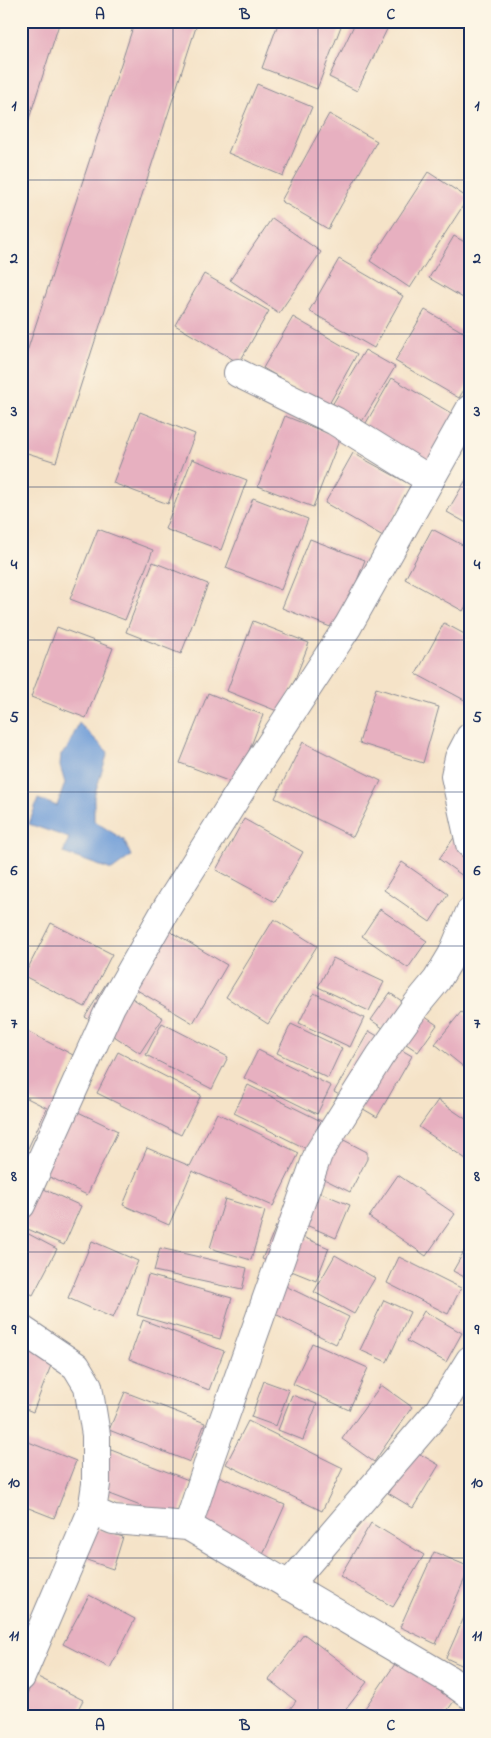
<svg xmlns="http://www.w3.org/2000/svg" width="491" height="1738" font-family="'Indie Flower',sans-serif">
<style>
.water{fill:#6f9dd8;stroke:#45669b}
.building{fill:#e7b0c0}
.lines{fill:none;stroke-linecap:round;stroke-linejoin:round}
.minor-casing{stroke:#888993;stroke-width:30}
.minor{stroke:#fff;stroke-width:28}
.grid{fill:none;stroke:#1b2f5e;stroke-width:1;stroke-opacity:0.55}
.neatline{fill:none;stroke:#1b2f5e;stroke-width:2}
.grid-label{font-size:16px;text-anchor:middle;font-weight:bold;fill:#1b2f5e}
</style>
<rect width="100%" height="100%" fill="#fcf5e5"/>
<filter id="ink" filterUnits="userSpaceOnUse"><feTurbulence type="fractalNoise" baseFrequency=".02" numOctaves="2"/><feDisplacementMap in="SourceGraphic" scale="10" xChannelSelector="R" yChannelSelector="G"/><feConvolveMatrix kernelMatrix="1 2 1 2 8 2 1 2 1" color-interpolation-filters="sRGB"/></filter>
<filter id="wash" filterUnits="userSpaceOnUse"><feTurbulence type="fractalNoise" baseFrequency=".0096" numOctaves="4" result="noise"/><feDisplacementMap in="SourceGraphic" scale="20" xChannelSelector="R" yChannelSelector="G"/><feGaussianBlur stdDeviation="1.12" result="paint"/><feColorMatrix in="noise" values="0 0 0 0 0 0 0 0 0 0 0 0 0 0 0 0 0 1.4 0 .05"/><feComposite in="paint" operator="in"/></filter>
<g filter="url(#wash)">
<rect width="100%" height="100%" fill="#f5e3c8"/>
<polygon class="water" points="79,723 108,752 94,796 94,821 124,840 131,856 112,870 63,853 69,838 29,824 38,799 57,806 65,783 60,766 61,754 67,749"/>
<g id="blocks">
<g class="building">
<polygon points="21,21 60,21 22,141 21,141"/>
<polygon points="135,21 198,21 56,462 21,451 21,370"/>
<polygon points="279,21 343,21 317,89 262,68"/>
<polygon points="356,21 391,21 357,91 329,77"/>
<polygon points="257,84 312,107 283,176 228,153"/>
<polygon points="329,114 377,141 328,229 281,201"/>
<polygon points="428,172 468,198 410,288 370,261"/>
<polygon points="272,218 321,252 279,313 230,280"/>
<polygon points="454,236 470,245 470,302 429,278"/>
<polygon points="339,259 403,296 374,348 309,311"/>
<polygon points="204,274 269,311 239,363 175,325"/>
<polygon points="425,310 470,336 470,380 459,398 395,361"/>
<polygon points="293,317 357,354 328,406 263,368"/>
<polygon points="365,350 395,367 361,423 332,405"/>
<polygon points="392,378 456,416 426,468 362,430"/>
<polygon points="140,412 195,434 168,504 113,483"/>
<polygon points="285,416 340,438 313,507 258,486"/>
<polygon points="353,453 411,485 383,536 325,503"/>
<polygon points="192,459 247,480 221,550 165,529"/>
<polygon points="470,473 470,525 447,512"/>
<polygon points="253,498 308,519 281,590 226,568"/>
<polygon points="98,529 153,550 125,620 70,599"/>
<polygon points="432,529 470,549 470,599 463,611 405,579"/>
<polygon points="310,539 365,560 338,630 282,608"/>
<polygon points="153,562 208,584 181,654 126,632"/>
<polygon points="253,621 309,643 282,713 227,691"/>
<polygon points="444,623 470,637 470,703 416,674"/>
<polygon points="57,627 113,648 86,718 31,697"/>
<polygon points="376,688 439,707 423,763 359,743"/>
<polygon points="208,693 263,715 236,784 180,763"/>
<polygon points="303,742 381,781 353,837 275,798"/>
<polygon points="244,819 303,852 275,902 216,870"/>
<polygon points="458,832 470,841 470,881 439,859"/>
<polygon points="402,862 448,894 430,922 384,890"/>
<polygon points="380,909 427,941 408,968 362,936"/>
<polygon points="274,919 317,946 268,1024 226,997"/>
<polygon points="154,922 227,965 193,1023 120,980"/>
<polygon points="51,923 112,954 85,1007 24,976"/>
<polygon points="333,958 384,982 369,1011 318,987"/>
<polygon points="107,982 163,1018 140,1053 85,1017"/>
<polygon points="314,993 364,1018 350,1047 299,1023"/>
<polygon points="390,993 437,1025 418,1052 371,1020"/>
<polygon points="461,1012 470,1019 470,1072 435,1044"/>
<polygon points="162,1023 228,1057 212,1089 146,1055"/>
<polygon points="291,1024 342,1048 328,1078 277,1053"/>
<polygon points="21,1028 75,1056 53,1100 118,1131 87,1195 21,1163 47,1108 21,1095"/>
<polygon points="369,1031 412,1056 377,1117 334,1092"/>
<polygon points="258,1050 331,1086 317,1114 244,1078"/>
<polygon points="118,1052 201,1095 181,1135 97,1093"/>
<polygon points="248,1085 321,1121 307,1149 234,1113"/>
<polygon points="438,1100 470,1122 470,1153 466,1159 419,1127"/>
<polygon points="217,1113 299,1153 273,1206 192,1171 169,1225 123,1205 147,1148 190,1166"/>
<polygon points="338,1137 367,1152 367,1159 350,1192 318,1176"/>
<polygon points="398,1175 455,1214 426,1256 369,1217"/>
<polygon points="297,1183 350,1205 336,1238 283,1215"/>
<polygon points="35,1185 81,1206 64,1245 21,1226 21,1214"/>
<polygon points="225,1199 265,1211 251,1260 210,1248"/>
<polygon points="276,1226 329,1248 316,1281 262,1259"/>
<polygon points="21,1230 57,1249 33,1295 21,1289"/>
<polygon points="92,1241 138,1261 113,1318 68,1298"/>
<polygon points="470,1241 470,1280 453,1271"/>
<polygon points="160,1248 247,1268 242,1290 154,1271"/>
<polygon points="335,1255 375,1278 354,1314 314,1292"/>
<polygon points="399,1257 461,1288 448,1314 387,1283"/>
<polygon points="148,1275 232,1298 220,1339 137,1315"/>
<polygon points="265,1276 349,1317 336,1344 253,1303"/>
<polygon points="384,1300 410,1312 387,1362 360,1350"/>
<polygon points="424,1311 462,1333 446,1362 407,1341"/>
<polygon points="143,1320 224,1351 209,1390 129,1359"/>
<polygon points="21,1341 55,1355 33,1412 21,1407"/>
<polygon points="312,1343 368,1368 349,1410 293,1384"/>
<polygon points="264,1381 289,1390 276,1426 251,1417"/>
<polygon points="381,1385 412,1407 374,1462 342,1439"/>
<polygon points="125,1392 205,1423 190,1462 109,1430"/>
<polygon points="292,1395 317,1404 303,1440 278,1430"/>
<polygon points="248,1421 343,1468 322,1511 226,1464"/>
<polygon points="21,1439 76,1461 54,1518 21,1505"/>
<polygon points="111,1450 191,1481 177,1520 96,1489"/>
<polygon points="413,1450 439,1465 413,1508 388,1493"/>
<polygon points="214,1474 285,1505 262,1557 191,1526"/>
<polygon points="371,1523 424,1555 393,1607 340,1576"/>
<polygon points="91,1527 123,1537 113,1569 81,1558"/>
<polygon points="434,1552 470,1567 436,1644 400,1627"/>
<polygon points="89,1595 135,1619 110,1668 63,1644"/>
<polygon points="470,1604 470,1669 446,1658"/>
<polygon points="304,1634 367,1682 340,1717 284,1717 296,1701 269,1680"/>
<polygon points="397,1661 454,1701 443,1717 359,1717"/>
<polygon points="36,1676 83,1700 74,1717 21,1717 21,1705"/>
</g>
</g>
</g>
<g filter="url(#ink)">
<use href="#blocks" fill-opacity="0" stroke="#888993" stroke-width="1"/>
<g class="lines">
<defs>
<g id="minor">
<polyline points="238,373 335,421 430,480"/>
<polyline points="470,737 459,758 455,776 470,844"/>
<polyline points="21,1205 111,1006 168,906 249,777 348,626 470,409"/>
<polyline points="21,1329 76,1366 88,1386 96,1435 96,1484 92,1511 113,1520 188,1526 448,1679 470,1695"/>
<polyline points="188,1526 210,1458 318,1154 380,1056 418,1003 437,980 452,955 470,912"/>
<polyline points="288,1586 439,1410 470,1360"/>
<polyline points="21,1677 92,1511"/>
</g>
</defs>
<use href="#minor" class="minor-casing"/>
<use href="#minor" class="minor"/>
</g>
</g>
<path class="grid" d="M 173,21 L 173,1717M 318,21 L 318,1717M 21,180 L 470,180M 21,334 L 470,334M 21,487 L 470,487M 21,640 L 470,640M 21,792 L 470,792M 21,946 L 470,946M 21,1098 L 470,1098M 21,1252 L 470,1252M 21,1405 L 470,1405M 21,1558 L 470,1558"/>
<rect width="491" height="1738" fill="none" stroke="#fcf5e5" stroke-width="55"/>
<rect x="28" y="28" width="436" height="1682" class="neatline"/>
<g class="grid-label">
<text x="100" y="19">A</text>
<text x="245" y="19">B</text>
<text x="391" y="19">C</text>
<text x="14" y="110">1</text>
<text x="477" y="110">1</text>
<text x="14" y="263">2</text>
<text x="477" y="263">2</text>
<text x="14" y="416">3</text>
<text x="477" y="416">3</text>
<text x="14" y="569">4</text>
<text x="477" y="569">4</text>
<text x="14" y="722">5</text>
<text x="477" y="722">5</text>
<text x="14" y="875">6</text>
<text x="477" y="875">6</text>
<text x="14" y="1028">7</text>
<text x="477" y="1028">7</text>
<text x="14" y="1181">8</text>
<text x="477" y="1181">8</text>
<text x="14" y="1334">9</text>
<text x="477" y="1334">9</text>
<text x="14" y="1487">10</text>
<text x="477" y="1487">10</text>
<text x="14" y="1640">11</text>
<text x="477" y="1640">11</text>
<text x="100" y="1730">A</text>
<text x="245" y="1730">B</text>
<text x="391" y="1730">C</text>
</g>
</svg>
